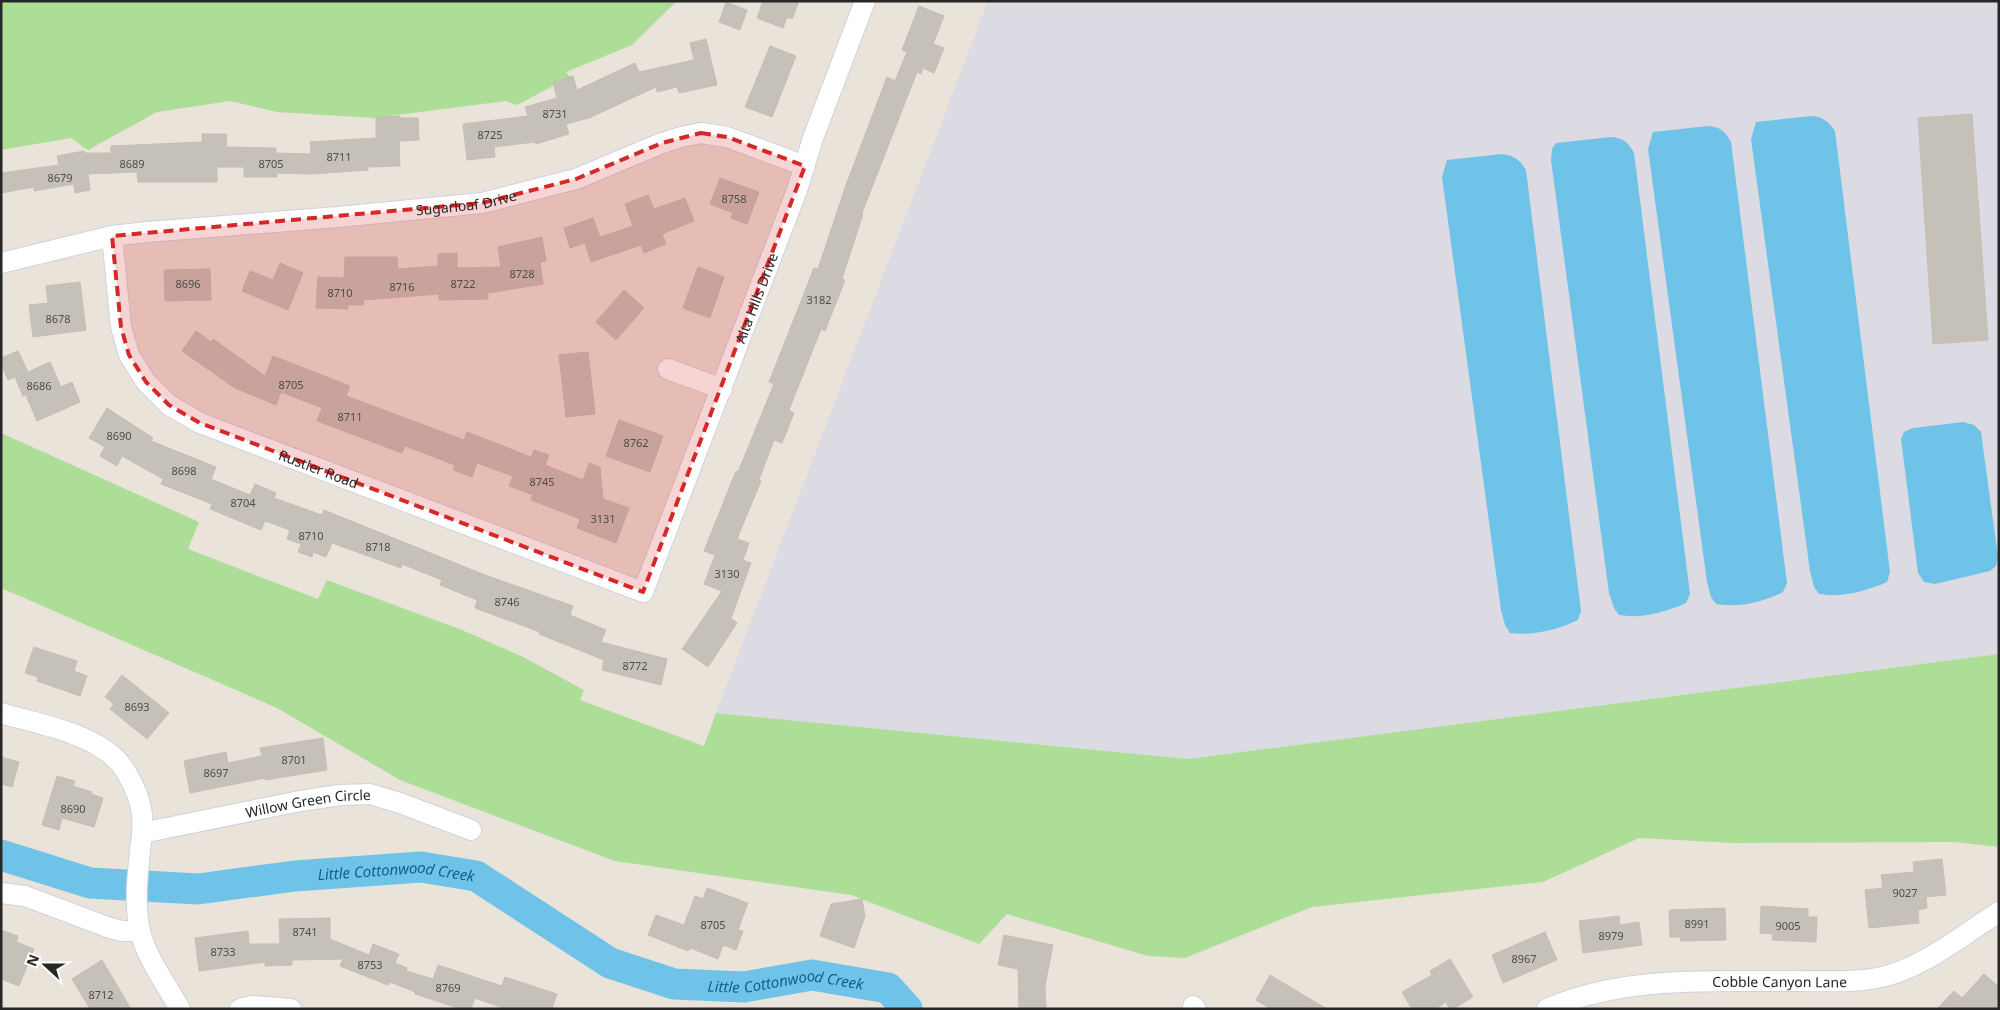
<svg xmlns="http://www.w3.org/2000/svg" width="2000" height="1010" font-family="'Noto Sans',sans-serif">
<style>
.industrial{fill:#dcdae2}
.green{fill:#adde98}
.water{fill:#70c3e8}
.lines{fill:none;stroke-linecap:round;stroke-linejoin:round}
.river{stroke:#70c3e8;stroke-width:31}
.building{fill:#c5c1b8;stroke:#c4bfb3}
.street-casing{stroke:#cfd1e0;stroke-width:22}
.street{stroke:#fff;stroke-width:20}
.marked{fill:#d62828;fill-opacity:0.2;stroke:#d62828;stroke-width:4;stroke-dasharray:10 6;stroke-linejoin:round}
.labels{text-anchor:middle;dominant-baseline:central;stroke-width:4;stroke-linejoin:round;paint-order:stroke}
.number-label{font-size:11px;fill:#4e4e4b}
.street-label{font-size:14px;fill:#272727;stroke:#fff}
.water-label{font-size:15px;font-style:italic;fill:#135f8f;stroke:#fff}
</style>
<rect width="100%" height="100%" fill="#e9e3d9"/>
<polygon class="industrial" points="988,1 1999,1 1999,654 1188,759 716,713"/>
<g class="green">
<polygon points="1,1 677,1 632,45 566,72 570,77 517,105 506,101 373,118 277,112 230,101 157,112 88,150 71,138 1,150"/>
<polygon points="1,433 199,522 188,549 318,599 327,580 462,630 523,657 584,690 580,700 704,746 716,713 1188,759 1999,654 1999,847 1955,842 1733,843 1639,838 1543,882 1312,907 1185,958 1148,956 1007,914 979,944 851,895 615,861 400,780 277,708 1,588"/>
</g>
<g class="water">
<path d="M 1811,116 C 1823,117 1828,121 1835,131 L 1890,572 L 1887,582 C 1866,591 1842,598 1819,594 L 1814,587 L 1810,571 L 1751,139 L 1756,122 Z"/>
<path d="M 1708,126 C 1720,127 1725,131 1731,142 L 1787,583 L 1783,592 C 1763,602 1739,608 1716,604 L 1711,597 L 1707,582 L 1648,149 L 1653,132 Z"/>
<path d="M 1611,137 C 1623,138 1628,142 1634,153 L 1690,594 L 1686,603 C 1666,612 1642,619 1619,615 L 1614,608 L 1609,593 L 1551,160 L 1552,149 L 1556,143 Z"/>
<path d="M 1502,154 C 1515,156 1519,159 1526,170 L 1581,611 L 1578,620 C 1557,630 1533,636 1510,633 L 1505,625 L 1501,610 L 1442,177 L 1447,160 Z"/>
<polygon points="1963,422 1974,425 1981,432 1998,557 1996,566 1990,571 1935,584 1924,582 1918,573 1901,439 1904,432 1913,428"/>
</g>
<g class="lines">
<path class="river" id="s1" d="M 1,855 L 90,883 L 198,889 L 295,876 L 421,867 L 476,876 L 610,963 L 674,984 L 744,987 L 812,975 L 888,988 L 907,1009"/>
</g>
<g class="building">
<polygon points="763,1 799,1 792,19 787,17 783,28 757,18"/>
<polygon points="726,2 747,10 740,30 719,22"/>
<polygon points="919,6 944,16 933,44 944,48 934,73 923,68 921,74 917,72 862,213 863,214 842,279 845,280 825,331 821,329 789,410 794,413 782,443 774,440 759,480 761,481 737,539 749,543 743,560 751,563 731,618 737,623 708,667 682,649 722,591 704,584 715,555 704,551 736,471 738,472 774,384 769,382 794,319 814,268 818,269 846,185 887,77 895,81 907,52 902,50"/>
<polygon points="706,39 717,85 679,93 677,87 657,92 656,87 589,118 566,124 569,134 536,144 535,142 494,147 495,157 467,160 463,124 528,116 525,107 557,98 553,82 573,76 577,90 635,63 639,72 694,60 690,43"/>
<polygon points="770,46 796,56 772,117 745,107"/>
<polygon points="1972,114 1988,340 1933,344 1918,118"/>
<polygon points="400,116 400,118 418,118 419,140 399,141 400,166 368,167 368,170 312,174 277,173 277,177 244,177 244,167 217,167 217,182 138,182 137,172 88,174 90,190 75,193 74,184 34,191 34,187 1,193 1,173 59,165 57,156 84,151 84,153 111,153 111,146 202,142 202,134 227,134 226,147 276,148 276,153 311,154 310,142 376,138 376,117"/>
<polygon points="720,178 759,192 747,224 731,218 733,213 710,204"/>
<polygon points="648,195 654,209 685,198 694,221 662,234 666,244 644,253 641,245 591,262 585,243 570,248 564,228 593,218 600,237 633,226 625,204"/>
<polygon points="542,237 546,261 540,262 543,284 488,293 488,299 439,300 439,294 364,300 363,305 348,305 348,309 316,308 318,277 344,278 345,257 397,257 398,269 438,266 438,254 457,253 457,268 501,267 498,247"/>
<polygon points="280,263 303,273 288,310 242,291 250,271 273,280"/>
<polygon points="698,267 724,277 710,318 683,308"/>
<polygon points="210,269 211,300 165,301 164,270"/>
<polygon points="80,282 86,330 33,337 29,305 48,303 46,286"/>
<polygon points="624,290 644,308 616,340 596,322"/>
<polygon points="196,331 211,342 213,339 265,376 273,356 350,386 346,396 464,440 467,432 531,457 534,450 549,455 545,465 583,480 589,463 600,467 603,499 629,508 616,543 577,528 580,519 531,500 533,495 509,486 513,476 477,463 472,477 453,470 455,465 405,446 402,453 317,421 322,408 281,392 276,405 235,388 182,351"/>
<polygon points="18,351 28,372 50,362 61,387 72,382 80,402 37,421 26,395 23,396 15,377 8,380 1,364 1,358"/>
<polygon points="588,352 595,414 566,417 559,355"/>
<polygon points="107,408 153,438 151,441 216,467 211,479 250,495 255,484 276,493 274,498 322,515 324,510 485,575 573,606 570,615 606,630 601,642 667,659 661,685 602,670 604,660 539,634 540,632 475,608 477,600 440,585 442,580 402,564 401,568 332,543 326,557 313,552 312,557 298,552 301,544 287,539 290,530 265,521 261,530 210,509 212,504 161,484 163,479 122,456 117,466 100,456 105,447 89,438"/>
<polygon points="619,420 663,436 650,472 606,456"/>
<polygon points="34,647 77,661 74,671 87,676 80,696 37,681 38,677 25,673"/>
<polygon points="122,675 169,713 147,739 110,709 114,704 105,697"/>
<polygon points="323,738 327,770 265,780 265,778 190,793 184,761 226,752 228,763 262,756 260,748"/>
<polygon points="1,757 19,762 12,787 1,784"/>
<polygon points="57,776 75,781 73,786 92,792 91,794 103,798 94,827 62,818 59,830 42,825"/>
<polygon points="1942,859 1946,895 1926,897 1927,908 1918,910 1919,923 1869,928 1865,890 1883,888 1881,875 1914,872 1913,862"/>
<polygon points="707,888 748,903 738,930 743,931 736,950 723,945 718,959 690,948 688,951 648,935 656,915 684,925 695,896 703,899"/>
<polygon points="862,899 865,916 854,948 820,936 831,904"/>
<polygon points="1761,906 1808,909 1808,917 1817,917 1816,942 1772,940 1773,934 1760,933"/>
<polygon points="1725,908 1726,940 1681,941 1680,937 1670,937 1669,910"/>
<polygon points="1619,916 1620,925 1639,922 1642,945 1583,953 1579,921"/>
<polygon points="330,918 330,939 369,955 373,944 399,954 395,963 407,968 406,971 433,979 438,965 502,986 505,977 557,994 552,1009 506,1009 475,998 471,1009 461,1009 415,994 415,992 390,982 388,985 340,966 343,959 292,960 292,965 265,966 265,962 199,971 195,938 248,931 249,944 280,944 279,919"/>
<polygon points="1,930 18,936 16,942 34,949 19,986 1,979"/>
<polygon points="1545,932 1557,960 1503,983 1492,955"/>
<polygon points="1004,935 1053,945 1045,985 1046,1009 1019,1009 1018,969 998,965"/>
<polygon points="1450,959 1473,997 1453,1009 1450,1009 1446,1002 1435,1009 1412,1009 1402,992 1432,975 1430,971"/>
<polygon points="102,960 131,1009 90,1009 72,979"/>
<polygon points="1984,974 1999,987 1999,1009 1937,1009 1954,991 1962,998"/>
<polygon points="1270,975 1327,1009 1271,1009 1256,1000"/>
</g>
<g class="lines">
<defs>
<g id="street">
<path id="s2" d="M 112,236 L 121,327 L 129,355 L 146,382 L 169,405 L 200,423 L 643,592 L 797,190 L 813,138 L 865,1"/>
<path id="s3" d="M 1,263 L 112,236 L 147,232 L 338,217 L 482,203 L 576,179 L 662,143 L 681,137 L 701,133 L 727,137 L 805,166"/>
<polyline points="668,369 722,389"/>
<path d="M 1,713 C 38,724 89,732 117,760 C 123,766 129,777 133,785 C 141,801 144,815 142,833 C 139,863 133,900 140,931 C 146,957 167,986 180,1009"/>
<path id="s4" d="M 142,833 L 300,801 L 340,795 L 370,794 L 400,803 L 471,830"/>
<polyline points="1,893 25,896 110,928 122,931 140,931"/>
<polyline points="1193,1006 1196,1009"/>
<polyline points="240,1009 252,1006 291,1009"/>
<path id="s5" d="M 1547,1009 C 1625,975 1711,982 1794,981 C 1821,981 1849,983 1877,978 C 1921,970 1961,936 1999,912"/>
</g>
</defs>
<use href="#street" class="street-casing"/>
<use href="#street" class="street"/>
</g>
<path class="marked" d="M 701,133 L 727,137 L 805,166 L 643,592 L 200,423 L 169,405 L 146,382 L 129,355 L 121,327 L 112,236 L 482,203 L 576,179 L 662,143 Z"/>
<g class="labels">
<g class="number-label">
<text x="555" y="113">8731</text>
<text x="490" y="134">8725</text>
<text x="339" y="156">8711</text>
<text x="132" y="163">8689</text>
<text x="271" y="163">8705</text>
<text x="60" y="177">8679</text>
<text x="734" y="198">8758</text>
<text x="522" y="273">8728</text>
<text x="188" y="283">8696</text>
<text x="463" y="283">8722</text>
<text x="402" y="286">8716</text>
<text x="340" y="292">8710</text>
<text x="819" y="299">3182</text>
<text x="58" y="318">8678</text>
<text x="291" y="384">8705</text>
<text x="39" y="385">8686</text>
<text x="350" y="416">8711</text>
<text x="119" y="435">8690</text>
<text x="636" y="442">8762</text>
<text x="184" y="470">8698</text>
<text x="542" y="481">8745</text>
<text x="243" y="502">8704</text>
<text x="603" y="518">3131</text>
<text x="311" y="535">8710</text>
<text x="378" y="546">8718</text>
<text x="727" y="573">3130</text>
<text x="507" y="601">8746</text>
<text x="635" y="665">8772</text>
<text x="137" y="706">8693</text>
<text x="294" y="759">8701</text>
<text x="216" y="772">8697</text>
<text x="73" y="808">8690</text>
<text x="1905" y="892">9027</text>
<text x="1697" y="923">8991</text>
<text x="713" y="924">8705</text>
<text x="1788" y="925">9005</text>
<text x="305" y="931">8741</text>
<text x="1611" y="935">8979</text>
<text x="223" y="951">8733</text>
<text x="1524" y="958">8967</text>
<text x="370" y="964">8753</text>
<text x="448" y="987">8769</text>
<text x="101" y="994">8712</text>
</g>
<g class="street-label">
<text stroke="none"><textPath href="#s3" startOffset="470">Sugarloaf Drive</textPath></text>
<text stroke="none"><textPath href="#s2" startOffset="1010">Alta Hills Drive</textPath></text>
<text stroke="none"><textPath href="#s2" startOffset="348">Rustler Road</textPath></text>
<text stroke="none"><textPath href="#s4" startOffset="169">Willow Green Circle</textPath></text>
<text stroke="none"><textPath href="#s5" startOffset="236">Cobble Canyon Lane</textPath></text>
</g>
<g class="water-label">
<text stroke="none"><textPath href="#s1" startOffset="401">Little Cottonwood Creek</textPath></text>
<text stroke="none"><textPath href="#s1" startOffset="821">Little Cottonwood Creek</textPath></text>
</g>
</g>
<rect width="2000" height="1010" fill="none" stroke="#272727" stroke-width="5"/>
<g transform="translate(45 965) rotate(291)" stroke="#ffffff" stroke-width="4" paint-order="stroke">
<path d="M0-4L9 19L0 12L-9 19Z" fill="#272727"/>
<text y="-8" font-size="14" font-weight="bold" text-anchor="middle" fill="#272727">N</text>
</g>
</svg>
